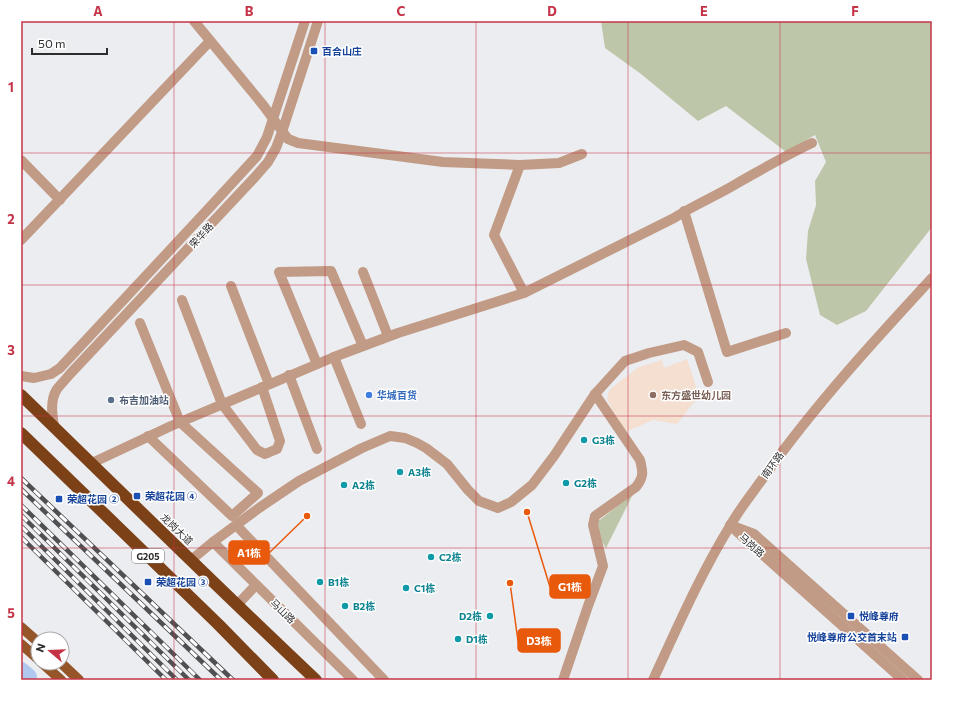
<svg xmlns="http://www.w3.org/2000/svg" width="953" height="701" font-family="Commissioner,'Noto Sans SC',sans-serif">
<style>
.education{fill:#f4dfd0}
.green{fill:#bec6aa}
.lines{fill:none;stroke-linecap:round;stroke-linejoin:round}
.river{stroke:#b0c7ef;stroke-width:18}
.minor{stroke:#c19b85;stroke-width:10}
.major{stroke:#965529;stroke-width:10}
.highway{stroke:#7c4117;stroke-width:12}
.rail-casing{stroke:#505052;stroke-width:4.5}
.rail{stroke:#fff;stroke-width:3;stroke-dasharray:9;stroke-linecap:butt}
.grid{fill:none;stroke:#c43446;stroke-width:1;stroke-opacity:0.55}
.transit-dot{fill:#1a4fb4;stroke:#fff;stroke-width:1.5}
.shop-dot{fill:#3f7fe0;stroke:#fff;stroke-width:1.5}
.education-dot{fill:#8d6e63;stroke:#fff;stroke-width:1.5}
.service-dot{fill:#5c6f8a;stroke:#fff;stroke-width:1.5}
.culture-dot{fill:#0f9aa8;stroke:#fff;stroke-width:1.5}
.labels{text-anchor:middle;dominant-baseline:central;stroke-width:3;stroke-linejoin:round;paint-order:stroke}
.shield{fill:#fff;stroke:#6c6c6d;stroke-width:1}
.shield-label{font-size:9px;font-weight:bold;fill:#2d2d2f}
.transit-label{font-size:10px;font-weight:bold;fill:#164399;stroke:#fff;text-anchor:start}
.street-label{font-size:10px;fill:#2d2d2f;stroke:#fff}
.shop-label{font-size:10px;font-weight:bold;fill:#366cbe;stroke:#fff;text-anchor:start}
.education-label{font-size:10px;font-weight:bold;fill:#785e54;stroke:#fff;text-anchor:start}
.service-label{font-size:10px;font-weight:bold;fill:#4e5e75;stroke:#fff;text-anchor:start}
.culture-label{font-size:10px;font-weight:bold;fill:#0d838f;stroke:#fff;text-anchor:start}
.leader{fill:none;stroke:#e8590c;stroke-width:1.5}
.callout-dot{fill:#e8590c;stroke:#fff;stroke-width:1.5}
.callout{fill:#e8590c;stroke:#e8590c;stroke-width:1.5}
.callout-label{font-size:11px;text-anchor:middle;font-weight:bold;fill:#fff}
.neatline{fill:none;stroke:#c43446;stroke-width:1.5}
.grid-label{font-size:13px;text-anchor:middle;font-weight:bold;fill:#c43446}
</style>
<rect width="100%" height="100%" fill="#ecedf1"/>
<polygon class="education" points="687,359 699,396 677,424 653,420 623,433 607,399 608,394 610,389 639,367 662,360 664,368"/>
<g class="green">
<polygon points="601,21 932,21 932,227 866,311 837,325 820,315 806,259 808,231 816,205 815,181 826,162 815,135 786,152 726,106 698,121 641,74 605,48"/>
<polygon points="633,494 606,548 592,526"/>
</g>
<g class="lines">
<polyline class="river" points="21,671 28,677"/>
<g class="minor">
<polyline points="194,21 263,105 288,139 298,143 443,162 520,165 559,163 582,154"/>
<polyline points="21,160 60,200"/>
<polyline points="520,165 494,235 524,293"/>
<polyline points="684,211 727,352 786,333"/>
<polyline points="21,240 210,41"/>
<polyline points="363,272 388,336"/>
<polyline points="231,286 269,384"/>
<polyline points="182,300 222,404 257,450 265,454 277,449 280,441 262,387"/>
<polyline points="140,323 180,422 258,493 232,516 148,436"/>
<polyline points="334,357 361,424"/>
<polyline points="317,364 279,272 331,271 363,346"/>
<polyline points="289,375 317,449"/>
<polyline points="21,376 34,378 51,374 60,368 211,206 257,156 267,137 305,21"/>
<path d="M 54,426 C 52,414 50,400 57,389 C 61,384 66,379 70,374 L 255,177 L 268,162 L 276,148 L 282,132 L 318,21"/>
<path d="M 92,463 L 171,426 L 334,357 L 398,333 L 524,293 L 674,218 C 694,205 716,196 736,184 C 761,170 786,155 812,143"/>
<polyline points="236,525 384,680"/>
<polyline points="730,525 754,534 918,680"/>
<polyline points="734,529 903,680"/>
<polyline points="213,542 353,680"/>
<polyline points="191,560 213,542 259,508 299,481 362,448 390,436 405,438 417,443 426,448 447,464 468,490 479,501 498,508 511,502 532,485 554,456 595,394 625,361 649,353 684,345 698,352 708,382"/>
<polyline points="237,605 256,585"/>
<path d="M 563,680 L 588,606 L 603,566 L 593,525 L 595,516 L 636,487 C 644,477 643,472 640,460 L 595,394"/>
<path d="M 653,680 C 677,628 700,575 730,526 C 740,508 754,491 766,474 C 816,404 874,341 932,278"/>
</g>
<g class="major">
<polyline points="21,627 38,642"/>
<polyline points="21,644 38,659"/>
<polyline points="42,663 61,680"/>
<polyline points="61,663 79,680"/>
</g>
<g class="highway">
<path d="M 21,395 C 119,490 216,586 316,680"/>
<polyline points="21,433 218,624 273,680"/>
</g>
<defs>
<g id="rail">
<polyline points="21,478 233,680"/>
<polyline points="21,489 221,680"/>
<polyline points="21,505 200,680"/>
<polyline points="21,515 189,680"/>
<polyline points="21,526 177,680"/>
<polyline points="21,537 166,680"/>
</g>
</defs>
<use href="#rail" class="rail-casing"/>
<use href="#rail" class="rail"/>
</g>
<path class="grid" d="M 174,21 L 174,680M 325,21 L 325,680M 476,21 L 476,680M 628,21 L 628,680M 780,21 L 780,680M 21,153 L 932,153M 21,285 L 932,285M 21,416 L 932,416M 21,548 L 932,548"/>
<g class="transit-dot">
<rect x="310" y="47" width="8" height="8" rx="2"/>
<rect x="133" y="492" width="8" height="8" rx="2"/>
<rect x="55" y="495" width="8" height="8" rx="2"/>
<rect x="144" y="578" width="8" height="8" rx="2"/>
<rect x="847" y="612" width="8" height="8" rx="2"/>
<rect x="901" y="633" width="8" height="8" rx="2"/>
</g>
<circle class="shop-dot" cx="369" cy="395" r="4"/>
<circle class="education-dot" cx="653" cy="395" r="4"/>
<circle class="service-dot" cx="111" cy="400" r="4"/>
<g class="culture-dot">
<circle cx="584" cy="440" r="4"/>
<circle cx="400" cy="472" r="4"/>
<circle cx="566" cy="483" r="4"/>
<circle cx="344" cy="485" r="4"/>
<circle cx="431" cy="557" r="4"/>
<circle cx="320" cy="582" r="4"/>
<circle cx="406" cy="588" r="4"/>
<circle cx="345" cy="606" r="4"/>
<circle cx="490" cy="616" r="4"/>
<circle cx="458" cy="639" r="4"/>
</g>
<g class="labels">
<rect class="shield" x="132" y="549" width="32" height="14" rx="3"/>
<g class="shield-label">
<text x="148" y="556">G205</text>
</g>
<g class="transit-label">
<text x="322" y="51">百合山庄</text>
<text x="145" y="496">荣超花园 ④</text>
<text x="67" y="499">荣超花园 ②</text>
<text x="156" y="582">荣超花园 ③</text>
<text x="859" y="616">悦峰尊府</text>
<text x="897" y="637" text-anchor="end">悦峰尊府公交首末站</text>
</g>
<g class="street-label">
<text transform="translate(201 235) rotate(-47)">荣华路</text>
<text transform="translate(772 465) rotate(-54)">南环路</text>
<text transform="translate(177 529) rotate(44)">龙岗大道</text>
<text transform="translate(752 545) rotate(42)">马岗路</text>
<text transform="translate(283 611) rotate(44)">马山路</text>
</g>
<g class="shop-label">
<text x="377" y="395">华城百货</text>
</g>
<g class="education-label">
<text x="661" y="395">东方盛世幼儿园</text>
</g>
<g class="service-label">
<text x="119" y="400">布吉加油站</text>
</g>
<g class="culture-label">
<text x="592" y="440">G3栋</text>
<text x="408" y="472">A3栋</text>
<text x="574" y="483">G2栋</text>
<text x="352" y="485">A2栋</text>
<text x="439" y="557">C2栋</text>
<text x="328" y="582">B1栋</text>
<text x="414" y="588">C1栋</text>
<text x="353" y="606">B2栋</text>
<text x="482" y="616" text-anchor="end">D2栋</text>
<text x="466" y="639">D1栋</text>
</g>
</g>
<path class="leader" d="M307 516L269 553M527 512L550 587M510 583L518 641"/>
<g class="callout-dot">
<circle cx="307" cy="516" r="4"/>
<circle cx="527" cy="512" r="4"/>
<circle cx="510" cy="583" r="4"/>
</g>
<g class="callout">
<rect x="229" y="541" width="40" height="23" rx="4"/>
<rect x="550" y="575" width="40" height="23" rx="4"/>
<rect x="518" y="629" width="42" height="23" rx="4"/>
</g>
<g class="callout-label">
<text x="249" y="557">A1栋</text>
<text x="570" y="591">G1栋</text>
<text x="539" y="645">D3栋</text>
</g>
<rect width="953" height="701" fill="none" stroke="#ffffff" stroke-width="44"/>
<g transform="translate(50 651) rotate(289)"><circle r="19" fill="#ffffff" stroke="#ababac"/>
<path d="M0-3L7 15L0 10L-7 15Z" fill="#c43446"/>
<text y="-6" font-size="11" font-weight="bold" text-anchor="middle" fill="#2d2d2f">N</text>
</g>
<path d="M32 48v6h75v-6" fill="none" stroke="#2d2d2f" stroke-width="2"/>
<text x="38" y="48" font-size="12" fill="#2d2d2f" stroke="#ffffff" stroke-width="3" paint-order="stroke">50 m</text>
<rect x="22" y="22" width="909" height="657" class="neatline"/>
<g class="grid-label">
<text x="98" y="16">A</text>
<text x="249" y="16">B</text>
<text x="401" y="16">C</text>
<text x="552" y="16">D</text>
<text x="704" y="16">E</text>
<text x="855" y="16">F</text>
<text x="11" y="92">1</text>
<text x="11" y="224">2</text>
<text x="11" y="355">3</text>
<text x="11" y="486">4</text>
<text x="11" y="618">5</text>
</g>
</svg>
